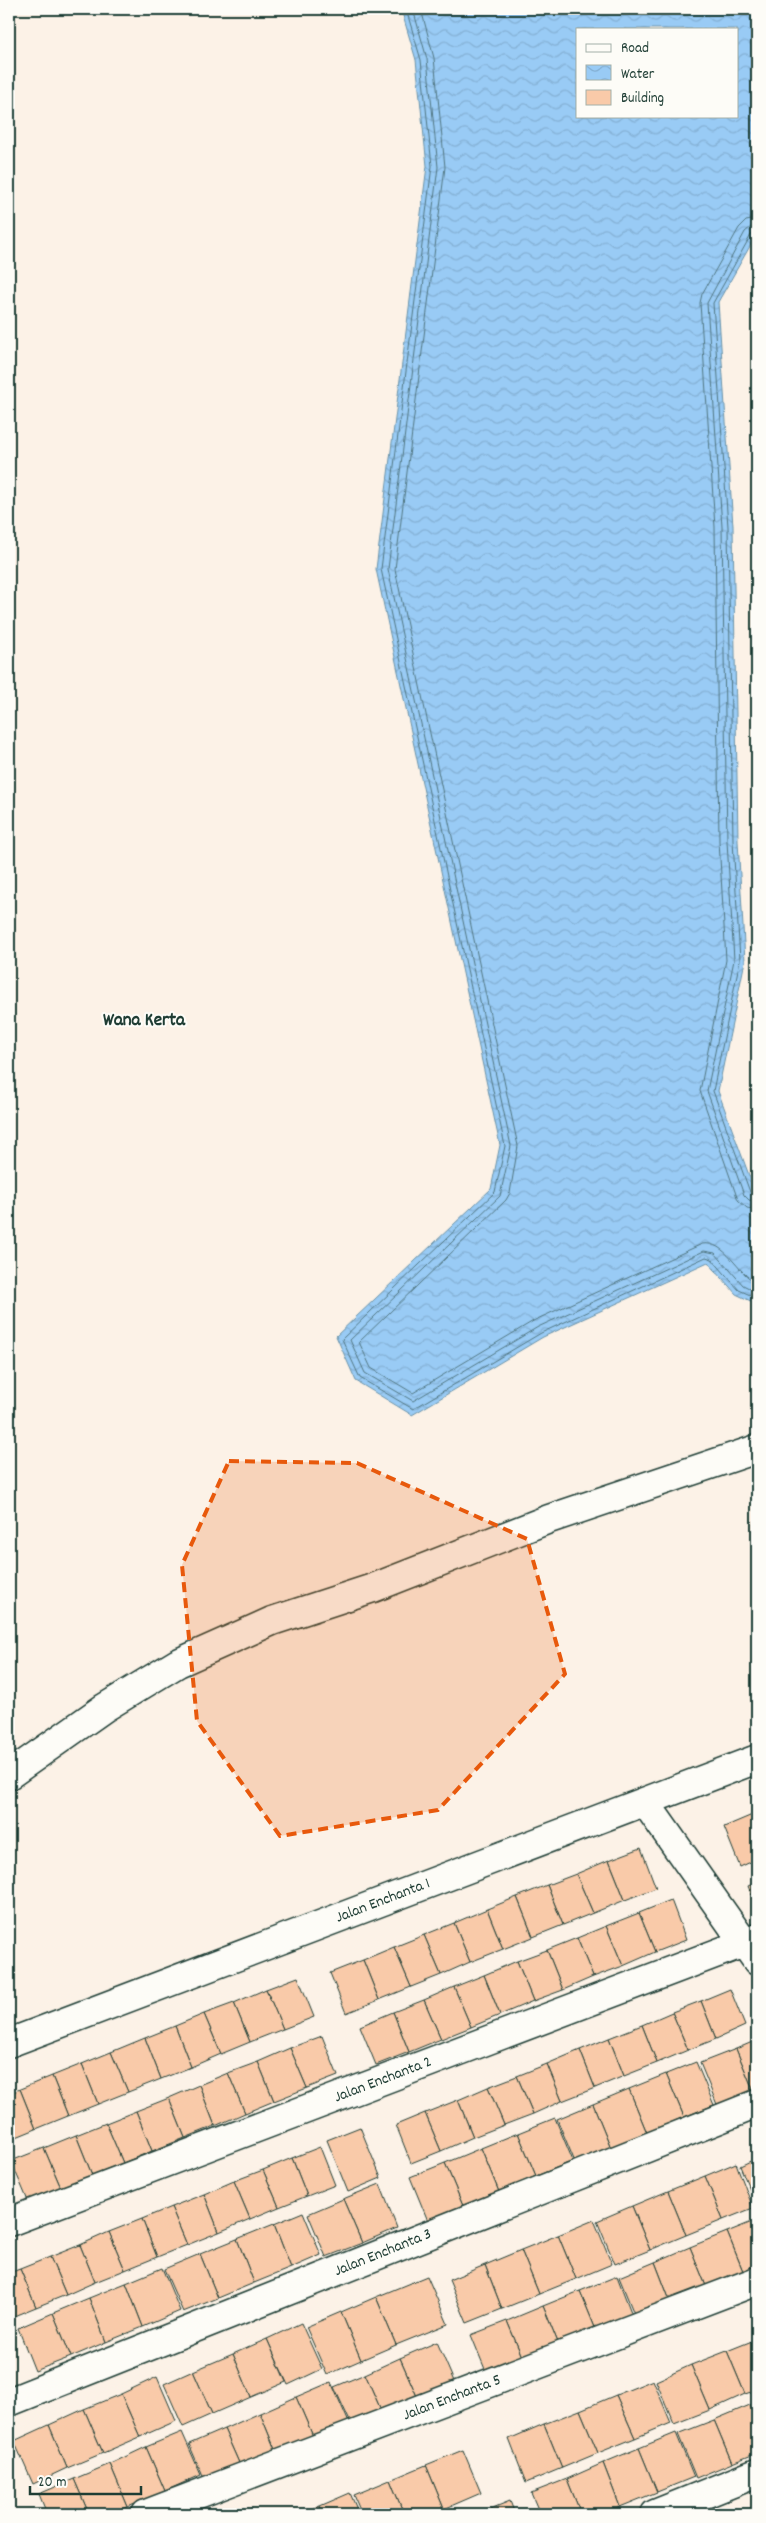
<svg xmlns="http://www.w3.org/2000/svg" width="766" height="2523" font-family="Dekko,sans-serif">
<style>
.water{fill:url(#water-waves);stroke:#6892a8;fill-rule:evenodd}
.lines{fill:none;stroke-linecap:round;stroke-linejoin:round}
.shore{stroke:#507681;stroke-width:1}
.building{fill:#f9caa9;stroke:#1f3d34}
.minor-casing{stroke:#1f3d34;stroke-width:31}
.minor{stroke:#fdfcf7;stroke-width:28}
.marked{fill:#e8590c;fill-opacity:0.2;stroke:#e8590c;stroke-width:4;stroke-dasharray:10 6;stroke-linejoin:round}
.labels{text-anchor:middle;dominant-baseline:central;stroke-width:4;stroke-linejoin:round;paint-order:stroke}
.street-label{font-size:16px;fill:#1f3d34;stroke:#fdfcf7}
.quarter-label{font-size:19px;font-weight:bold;fill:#1f3d34;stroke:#fdfcf7}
</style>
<defs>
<pattern id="water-waves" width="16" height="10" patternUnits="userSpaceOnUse" patternTransform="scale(1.25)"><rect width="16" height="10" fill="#99cbf5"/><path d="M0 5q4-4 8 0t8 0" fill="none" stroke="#83afd3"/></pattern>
</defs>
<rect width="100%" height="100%" fill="#fcf2e7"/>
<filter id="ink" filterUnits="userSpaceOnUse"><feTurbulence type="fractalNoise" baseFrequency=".02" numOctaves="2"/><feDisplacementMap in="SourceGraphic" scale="10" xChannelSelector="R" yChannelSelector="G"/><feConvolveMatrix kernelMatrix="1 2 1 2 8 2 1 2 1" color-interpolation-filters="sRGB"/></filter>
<g filter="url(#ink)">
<path class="water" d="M 401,9 L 757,9 L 757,234 L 718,302 L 733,526 L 738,841 L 745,961 L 718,1091 L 757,1197 L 757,1304 L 736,1294 L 708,1262 L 543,1337 L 412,1415 L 356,1381 L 336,1336 L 491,1189 L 500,1145 L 376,569 L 427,166 L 416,60 ZM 577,29 L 737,29 L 737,116 L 577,116 Z"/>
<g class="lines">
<g class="shore">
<polyline points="406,9 421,60 432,166 381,569 505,1146 495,1192 342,1339 360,1378 413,1409 541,1333 706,1257 712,1259 739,1290 757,1298"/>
<polyline points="413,9 427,59 438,167 388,569 511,1146 500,1196 350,1340 365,1373 413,1401 538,1327 704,1251 715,1253 743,1285 757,1292"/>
<path d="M 421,9 L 434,58 L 445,167 L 395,569 L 518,1146 L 510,1193 L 506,1200 L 359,1342 L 371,1368 L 413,1393 L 535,1320 L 702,1244 C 726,1240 737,1274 757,1283"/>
<polyline points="757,219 746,221 739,228 702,294 700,303 715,527 719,841 726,960 700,1091 738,1200 747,1208 757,1210"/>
<polyline points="757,226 751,227 745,232 707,303 722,527 727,841 734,960 707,1091 744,1195 749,1200 757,1202"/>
<polyline points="757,232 751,235 713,303 728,527 733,841 740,960 713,1091 750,1192 757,1196"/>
</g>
</g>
<g class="building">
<polygon points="757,1813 757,1859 740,1867 724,1827"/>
<polygon points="641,1848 656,1888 625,1900 609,1860"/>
<polygon points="609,1860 625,1900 593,1913 576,1874"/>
<polygon points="576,1874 593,1913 563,1925 547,1885"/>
<polygon points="757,1882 757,1908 748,1886"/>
<polygon points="547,1885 563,1925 533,1937 517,1897"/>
<polygon points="517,1897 533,1937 503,1949 487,1909"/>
<polygon points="671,1900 686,1940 655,1952 639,1913"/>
<polygon points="487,1909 503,1949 470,1962 454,1923"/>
<polygon points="639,1913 655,1952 623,1966 606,1926"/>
<polygon points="454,1923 470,1962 441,1975 424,1935"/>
<polygon points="606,1926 623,1966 593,1977 577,1938"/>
<polygon points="424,1935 441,1975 411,1987 394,1947"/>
<polygon points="577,1938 593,1977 563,1990 547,1950"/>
<polygon points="394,1947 411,1987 379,2000 363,1960"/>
<polygon points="547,1950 563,1990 533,2001 517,1961"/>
<polygon points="363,1960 379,2000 346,2013 330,1973"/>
<polygon points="517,1961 533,2001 500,2015 484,1975"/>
<polygon points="484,1975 500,2015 471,2027 454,1987"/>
<polygon points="298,1977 314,2017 283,2029 266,1989"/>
<polygon points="454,1987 471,2027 441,2039 424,2000"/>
<polygon points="266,1989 283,2029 250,2042 234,2003"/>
<polygon points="730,1989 745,2026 716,2039 701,2001"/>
<polygon points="424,2000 441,2039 409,2052 393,2012"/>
<polygon points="701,2001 716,2039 688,2050 672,2012"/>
<polygon points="234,2003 250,2042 221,2054 204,2014"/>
<polygon points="393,2012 409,2052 376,2065 360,2026"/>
<polygon points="672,2012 688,2050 657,2063 642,2025"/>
<polygon points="204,2014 221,2054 191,2067 175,2026"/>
<polygon points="642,2025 657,2063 624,2076 609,2038"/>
<polygon points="175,2026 191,2067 161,2079 145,2038"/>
<polygon points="322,2036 338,2076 307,2088 290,2048"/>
<polygon points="145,2038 161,2079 128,2092 111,2052"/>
<polygon points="609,2038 624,2076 595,2088 580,2050"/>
<polygon points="757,2040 757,2091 754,2092 736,2049"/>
<polygon points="290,2048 307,2088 274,2101 258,2062"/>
<polygon points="736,2049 754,2092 718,2107 700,2063"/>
<polygon points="580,2050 595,2088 562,2101 547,2064"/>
<polygon points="111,2052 128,2092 98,2104 82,2064"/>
<polygon points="258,2062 274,2101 245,2113 228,2073"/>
<polygon points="696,2062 714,2105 684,2117 666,2074"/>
<polygon points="82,2064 98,2104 68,2116 52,2076"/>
<polygon points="547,2064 562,2101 533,2114 517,2076"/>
<polygon points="228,2073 245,2113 215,2126 199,2085"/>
<polygon points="666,2074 684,2117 647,2133 629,2089"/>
<polygon points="52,2076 68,2116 36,2129 20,2089"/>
<polygon points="517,2076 533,2114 504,2125 488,2087"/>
<polygon points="199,2085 215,2126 185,2138 169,2098"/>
<polygon points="488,2087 504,2125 473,2137 458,2100"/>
<polygon points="20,2089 36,2129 9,2140 9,2094"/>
<polygon points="629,2089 647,2133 611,2148 593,2104"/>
<polygon points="169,2098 185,2138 152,2151 136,2111"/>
<polygon points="458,2100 473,2137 441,2151 425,2113"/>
<polygon points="593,2104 611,2148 575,2162 557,2119"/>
<polygon points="136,2111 152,2151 123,2163 106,2123"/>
<polygon points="425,2113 441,2151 411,2163 396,2125"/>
<polygon points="555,2118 573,2161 536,2176 518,2133"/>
<polygon points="106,2123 123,2163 92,2175 76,2135"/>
<polygon points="360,2127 381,2178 348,2192 327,2140"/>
<polygon points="518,2133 536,2176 499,2192 481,2148"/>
<polygon points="76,2135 92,2175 61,2188 44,2148"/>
<polygon points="320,2147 335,2185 307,2196 292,2158"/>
<polygon points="44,2148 61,2188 28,2201 11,2161"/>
<polygon points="481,2148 499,2192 463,2206 445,2163"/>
<polygon points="292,2158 307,2196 279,2207 263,2170"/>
<polygon points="757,2158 757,2207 740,2166"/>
<polygon points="445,2163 463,2206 428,2221 410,2177"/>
<polygon points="736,2163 753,2208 723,2220 705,2176"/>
<polygon points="263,2170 279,2207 250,2219 234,2181"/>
<polygon points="705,2176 723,2220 686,2235 668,2191"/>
<polygon points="234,2181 250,2219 219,2232 204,2194"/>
<polygon points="380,2184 397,2228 362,2243 343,2199"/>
<polygon points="668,2191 686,2235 650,2250 632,2206"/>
<polygon points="204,2194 219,2232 187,2245 171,2207"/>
<polygon points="343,2199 362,2243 326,2257 308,2214"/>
<polygon points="632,2206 650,2250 615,2264 597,2221"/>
<polygon points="171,2207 187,2245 157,2257 142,2219"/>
<polygon points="303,2212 321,2255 291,2268 274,2224"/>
<polygon points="142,2219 157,2257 125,2270 109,2232"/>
<polygon points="594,2220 612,2264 576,2279 558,2235"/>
<polygon points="757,2220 757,2271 745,2276 727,2232"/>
<polygon points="274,2224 291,2268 254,2283 237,2239"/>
<polygon points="109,2232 125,2270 95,2282 80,2245"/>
<polygon points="727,2232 745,2276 708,2291 690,2247"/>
<polygon points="558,2235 576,2279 539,2294 521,2250"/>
<polygon points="237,2239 254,2283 218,2298 200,2254"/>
<polygon points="80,2245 95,2282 66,2295 50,2257"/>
<polygon points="690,2247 708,2291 672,2306 655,2262"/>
<polygon points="521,2250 539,2294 502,2309 485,2265"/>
<polygon points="200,2254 218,2298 183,2312 164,2269"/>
<polygon points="50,2257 66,2295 36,2307 20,2269"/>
<polygon points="655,2262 672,2306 637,2321 619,2277"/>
<polygon points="485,2265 502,2309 467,2323 449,2280"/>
<polygon points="162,2268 180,2311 143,2327 126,2283"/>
<polygon points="20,2269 36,2307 9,2318 9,2273"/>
<polygon points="427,2276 448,2324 396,2345 376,2297"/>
<polygon points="617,2276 634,2320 598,2335 580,2291"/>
<polygon points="126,2283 143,2327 106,2342 89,2298"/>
<polygon points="580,2291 598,2335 561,2350 543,2306"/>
<polygon points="376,2297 396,2345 361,2360 341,2312"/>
<polygon points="89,2298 106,2342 71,2357 53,2313"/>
<polygon points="543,2306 561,2350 525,2364 507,2321"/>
<polygon points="341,2312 361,2360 327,2375 306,2327"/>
<polygon points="53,2313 71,2357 35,2371 18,2328"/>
<polygon points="507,2321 525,2364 489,2379 471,2335"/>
<polygon points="301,2323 322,2369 288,2385 267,2339"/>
<polygon points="267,2339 286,2382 251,2397 233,2354"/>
<polygon points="757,2339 757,2390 745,2394 727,2351"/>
<polygon points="437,2342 456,2386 419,2401 400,2358"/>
<polygon points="727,2351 745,2394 710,2410 691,2365"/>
<polygon points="233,2354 251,2397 212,2414 193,2371"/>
<polygon points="400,2358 419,2401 384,2417 365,2374"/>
<polygon points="691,2365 710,2410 674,2424 656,2381"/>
<polygon points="193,2371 212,2414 183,2427 164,2384"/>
<polygon points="365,2374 384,2417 354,2430 334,2387"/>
<polygon points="157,2377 176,2421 140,2437 121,2394"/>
<polygon points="653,2380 671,2423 635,2438 616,2395"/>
<polygon points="331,2382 350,2425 315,2441 296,2397"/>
<polygon points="121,2394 140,2437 103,2453 84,2409"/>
<polygon points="616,2395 635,2438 598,2453 580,2410"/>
<polygon points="296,2397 315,2441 278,2457 260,2413"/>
<polygon points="757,2402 757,2423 750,2405"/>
<polygon points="750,2405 757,2423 757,2453 732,2463 714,2420"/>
<polygon points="84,2409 103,2453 67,2468 49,2425"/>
<polygon points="580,2410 598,2453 562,2468 544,2424"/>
<polygon points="260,2413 278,2457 243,2472 224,2429"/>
<polygon points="714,2420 732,2463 696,2478 678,2434"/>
<polygon points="544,2424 562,2468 526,2483 509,2439"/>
<polygon points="49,2425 67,2468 33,2484 14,2441"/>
<polygon points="224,2429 243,2472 208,2488 189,2444"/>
<polygon points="182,2432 201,2475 165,2491 146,2447"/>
<polygon points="676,2433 694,2477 657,2492 639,2448"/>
<polygon points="146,2447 165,2491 128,2507 110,2464"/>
<polygon points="639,2448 657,2492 620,2507 603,2463"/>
<polygon points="463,2450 481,2493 444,2509 426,2465"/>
<polygon points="603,2463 620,2507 603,2514 581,2514 567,2479"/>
<polygon points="110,2464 128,2507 112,2514 89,2514 74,2479"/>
<polygon points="426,2465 444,2509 430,2514 404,2514 390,2480"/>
<polygon points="74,2479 89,2514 47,2514 39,2494"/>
<polygon points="567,2479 581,2514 540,2514 531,2493"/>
<polygon points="390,2480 404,2514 362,2514 354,2495"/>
<polygon points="350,2493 359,2514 323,2514 320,2506"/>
<polygon points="510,2501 515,2514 478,2514"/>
<polygon points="320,2506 323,2514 298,2514"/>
</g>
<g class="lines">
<defs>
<g id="minor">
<polyline points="9,1775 104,1708 178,1663 272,1621 373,1588 549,1519 757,1449"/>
<polyline points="645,1802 757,1961"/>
<polyline points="9,2043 757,1759"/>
<polyline points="9,2222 757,1938"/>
<polyline points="9,2402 757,2104"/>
<polyline points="146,2514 757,2281"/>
<polyline points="655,2514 757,2473"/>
</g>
</defs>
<use href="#minor" class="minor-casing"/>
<use href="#minor" class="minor"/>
</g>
</g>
<path class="marked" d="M 229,1461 L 357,1463 L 527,1539 L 565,1674 L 438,1810 L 280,1836 L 197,1721 L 182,1565 Z"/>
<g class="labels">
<g class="street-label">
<text transform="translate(383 1901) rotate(-21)">Jalan Enchanta 1</text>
<text transform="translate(383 2080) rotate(-21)">Jalan Enchanta 2</text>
<text transform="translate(383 2253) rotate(-22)">Jalan Enchanta 3</text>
<text transform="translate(452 2398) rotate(-21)">Jalan Enchanta 5</text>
</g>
<g class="quarter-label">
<text x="144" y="1021">Wana Kerta</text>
</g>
</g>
<rect width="766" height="2523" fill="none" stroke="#fdfcf7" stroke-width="30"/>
<rect x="15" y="15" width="736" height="2493" fill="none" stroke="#1f3d34" stroke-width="2" filter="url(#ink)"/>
<rect x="576" y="28" width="162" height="90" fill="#fdfcf7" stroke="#a4b0a9"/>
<rect x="586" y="44" width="25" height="8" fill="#fdfcf7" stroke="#a4b0a9"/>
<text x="621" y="52" font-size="15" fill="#1f3d34">Road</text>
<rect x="586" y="65" width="25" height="15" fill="url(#water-waves)" stroke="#a4b0a9"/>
<text x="621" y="78" font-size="15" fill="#1f3d34">Water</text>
<rect x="586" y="90" width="25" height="15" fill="#f9caa9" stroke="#a4b0a9"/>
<text x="621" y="102" font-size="15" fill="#1f3d34">Building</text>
<path d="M30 2486v8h111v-8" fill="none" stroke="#1f3d34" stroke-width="2.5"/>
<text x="38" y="2486" font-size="15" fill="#1f3d34" stroke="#fdfcf7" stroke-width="4" paint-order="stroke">20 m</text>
</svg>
